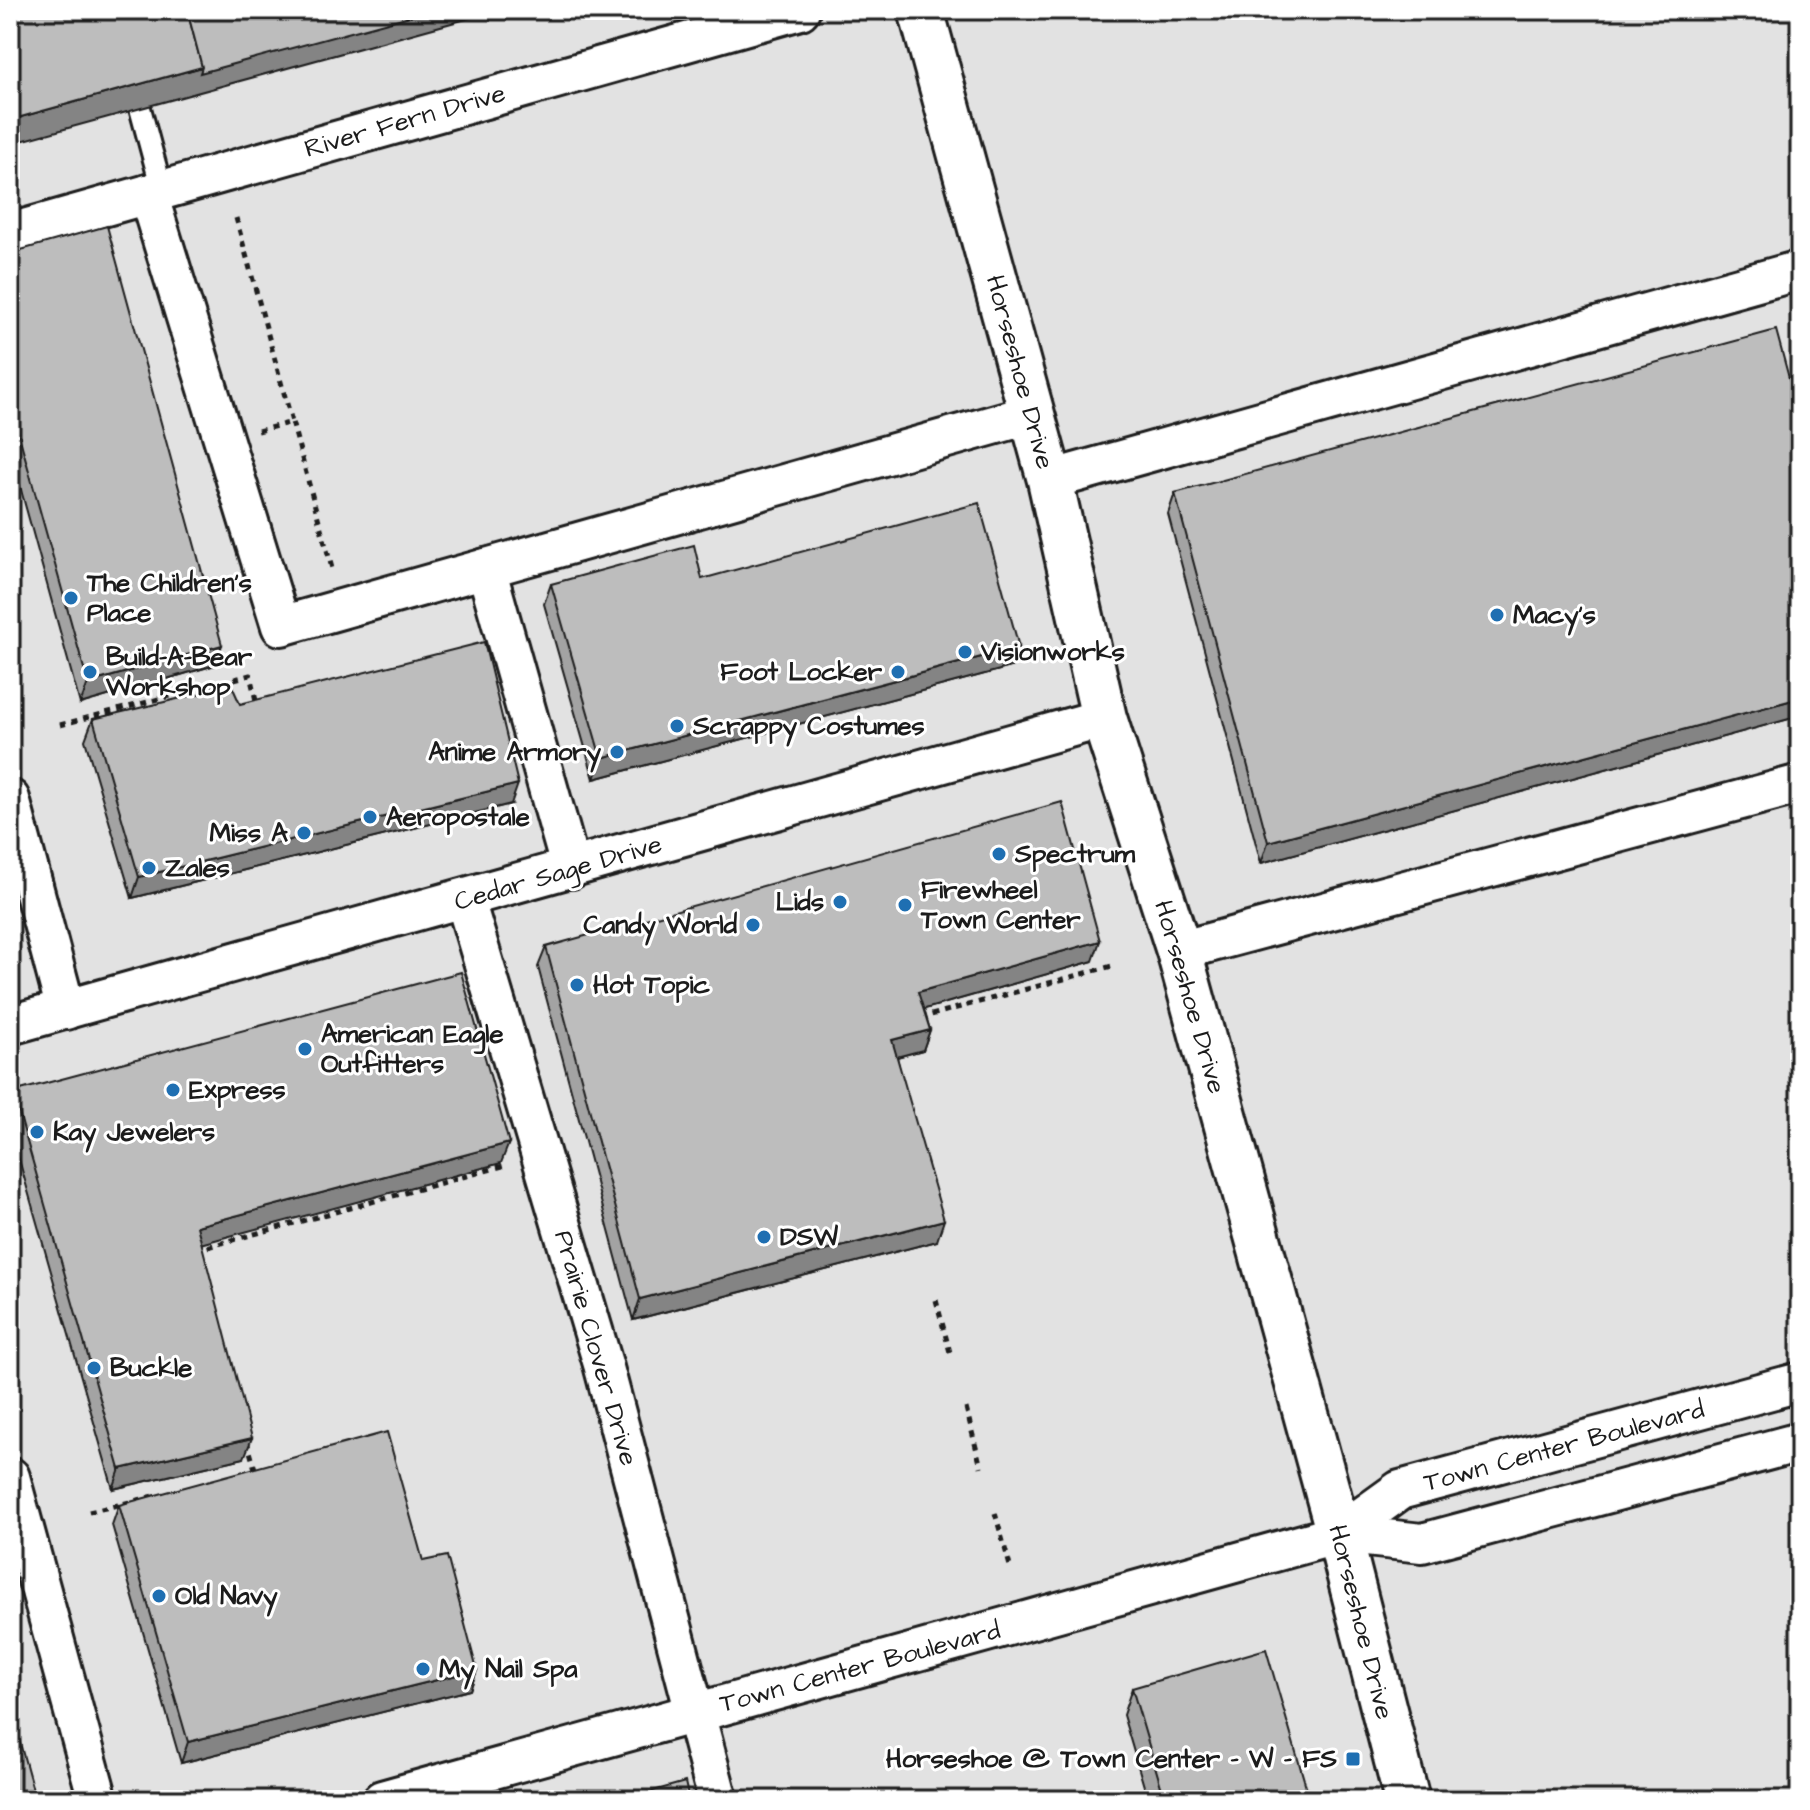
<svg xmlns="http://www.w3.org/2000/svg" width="1810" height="1810" font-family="'Architects Daughter',sans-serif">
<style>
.built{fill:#e2e2e2}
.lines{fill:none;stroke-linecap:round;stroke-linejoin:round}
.lane-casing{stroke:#1c1c1c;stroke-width:26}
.street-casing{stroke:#1c1c1c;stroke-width:44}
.secondary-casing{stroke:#1c1c1c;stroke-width:50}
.path{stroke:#1c1c1c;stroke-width:5;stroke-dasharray:6 6;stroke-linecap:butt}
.lane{stroke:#fff;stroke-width:20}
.street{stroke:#fff;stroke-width:38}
.secondary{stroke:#fff;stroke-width:44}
.wall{fill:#a3a3a3;stroke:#1c1c1c;stroke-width:2}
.shaded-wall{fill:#848484;stroke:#1c1c1c;stroke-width:2}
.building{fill:#bdbdbd;stroke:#1c1c1c;stroke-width:2}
.poi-dot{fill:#1f6fb2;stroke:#fff;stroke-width:3}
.labels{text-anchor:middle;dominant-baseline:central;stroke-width:6;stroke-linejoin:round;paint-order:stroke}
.street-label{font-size:26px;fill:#1c1c1c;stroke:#fff}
.poi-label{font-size:26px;font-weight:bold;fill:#1c1c1c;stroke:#fff;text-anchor:start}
</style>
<rect width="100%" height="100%" fill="#f2f2f2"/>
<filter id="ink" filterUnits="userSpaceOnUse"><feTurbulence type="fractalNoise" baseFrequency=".0125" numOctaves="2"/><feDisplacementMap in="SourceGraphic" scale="16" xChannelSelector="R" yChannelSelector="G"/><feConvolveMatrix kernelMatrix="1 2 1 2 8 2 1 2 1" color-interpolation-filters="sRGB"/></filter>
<g filter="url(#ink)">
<rect class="built" x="10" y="10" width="1790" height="1790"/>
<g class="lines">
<defs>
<polyline id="lane" points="140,108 162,190"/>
<g id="street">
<polyline points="148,194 281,626 1032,414"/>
<polyline points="10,233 800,10"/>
<polyline points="1050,480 1800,270"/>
<polyline points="486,568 571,869"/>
<polyline points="10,799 66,1010"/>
<polyline points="465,900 603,1364 718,1800"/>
<polyline points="1179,951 1800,784"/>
<polyline points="10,1025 1104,718"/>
<polyline points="10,1477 98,1800"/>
<polyline points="1339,1534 1422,1543 1800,1442"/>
<polyline points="382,1800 1339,1534 1400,1490 1800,1382"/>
</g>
<polyline id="secondary" points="921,10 1050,480 1104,718 1179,951 1339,1534 1407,1800"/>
</defs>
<use href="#lane" class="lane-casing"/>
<use href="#street" class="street-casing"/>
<use href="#secondary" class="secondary-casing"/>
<g class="path">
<polyline points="236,218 292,422"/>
<polyline points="258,431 292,422 333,572"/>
<polyline points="60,725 250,675 257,705"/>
<polyline points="920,1018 1112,966"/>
<polyline points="196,1250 503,1166"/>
<polyline points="936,1300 951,1356"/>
<polyline points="966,1408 981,1467"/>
<polyline points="247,1441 255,1469"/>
<polyline points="89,1512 154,1496"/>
<polyline points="995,1513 1010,1566"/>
</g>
<use href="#lane" class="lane"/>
<use href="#street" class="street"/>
<use href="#secondary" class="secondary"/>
</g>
<g class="wall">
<polygon points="10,253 215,665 80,704 10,450"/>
<polygon points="1800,419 1800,716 1261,863 1168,514 1175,493"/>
<polygon points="702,579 1011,667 594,779 544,604 551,584"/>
<polygon points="240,704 511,804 132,898 85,740 93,719"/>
<polygon points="546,947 1093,961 924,1009 930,1030 923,1050 897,1057 937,1241 633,1320 538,967"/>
<polygon points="13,1092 501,1163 201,1243 244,1458 113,1489 10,1128 10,1099"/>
<polygon points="119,1505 423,1561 477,1670 470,1690 181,1763 112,1525"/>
<polygon points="1132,1688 1307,1800 1148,1800 1123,1715"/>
</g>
<g class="shaded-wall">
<polygon points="432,10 499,10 10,144 10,120 202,67"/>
<polygon points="222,645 215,665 80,704 88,683"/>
<polygon points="1019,647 1011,667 594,779 601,758"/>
<polygon points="1800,698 1800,716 1261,863 1268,842"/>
<polygon points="518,784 511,804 132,898 139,877"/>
<polygon points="1100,941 1093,961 911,1013 918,992"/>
<polygon points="930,1030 923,1050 885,1060 892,1040"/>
<polygon points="509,1143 501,1163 189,1247 197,1226"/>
<polygon points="944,1220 937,1241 633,1320 640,1299"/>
<polygon points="252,1438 244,1458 113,1489 120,1469"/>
<polygon points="477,1670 470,1690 181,1763 188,1742"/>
<polygon points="33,1790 30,1800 10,1800 10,1797"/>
</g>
<g class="building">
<polygon points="10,10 187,10 202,67 10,120"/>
<polygon points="187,10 432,10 200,73 202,67"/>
<polygon points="107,226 222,645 88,683 10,403 10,253"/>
<polygon points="1776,330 1800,419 1800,698 1268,842 1175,493"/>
<polygon points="979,503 1019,647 601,758 551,584 694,545 702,579"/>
<polygon points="484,642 518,784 139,877 93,719 232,686 240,704"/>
<polygon points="1062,802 1100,941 918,992 930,1030 892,1040 944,1220 640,1299 546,947"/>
<polygon points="461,972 509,1143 197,1226 252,1438 120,1469 13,1092"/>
<polygon points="387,1432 423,1561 447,1556 477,1670 188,1742 119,1505"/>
<polygon points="1266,1649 1309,1797 1296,1800 1165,1800 1132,1688"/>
<polygon points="10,1707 33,1790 10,1797"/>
<polygon points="685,1782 689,1800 621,1800"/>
</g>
</g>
<g class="poi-dot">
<circle cx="71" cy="598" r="8"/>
<circle cx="1497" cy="615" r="8"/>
<circle cx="965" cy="652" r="8"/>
<circle cx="90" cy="672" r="8"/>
<circle cx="898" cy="672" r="8"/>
<circle cx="677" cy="726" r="8"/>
<circle cx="617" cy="752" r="8"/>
<circle cx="370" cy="817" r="8"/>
<circle cx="304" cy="833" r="8"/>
<circle cx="999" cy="854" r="8"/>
<circle cx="149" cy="868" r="8"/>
<circle cx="840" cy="902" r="8"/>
<circle cx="905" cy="905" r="8"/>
<circle cx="753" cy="925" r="8"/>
<circle cx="577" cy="985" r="8"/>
<circle cx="305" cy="1049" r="8"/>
<circle cx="173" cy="1090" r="8"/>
<circle cx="37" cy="1132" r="8"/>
<circle cx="764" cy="1237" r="8"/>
<circle cx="94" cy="1368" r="8"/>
<circle cx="159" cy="1596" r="8"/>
<circle cx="423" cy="1669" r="8"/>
<rect x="1345" y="1751" width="16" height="16" rx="4"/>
</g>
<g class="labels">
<g class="street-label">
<text transform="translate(405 121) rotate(-16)">River Fern Drive</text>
<text transform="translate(1020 372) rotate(75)">Horseshoe Drive</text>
<text transform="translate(558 873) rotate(-16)">Cedar Sage Drive</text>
<text transform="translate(1190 997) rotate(74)">Horseshoe Drive</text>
<text transform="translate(596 1348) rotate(74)">Prairie Clover Drive</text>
<text transform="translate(1564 1446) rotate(-15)">Town Center Boulevard</text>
<text transform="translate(1361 1622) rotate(76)">Horseshoe Drive</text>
<text transform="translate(860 1667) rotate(-15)">Town Center Boulevard</text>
</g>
<g class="poi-label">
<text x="87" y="583">The Children's<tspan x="87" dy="30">Place</tspan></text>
<text x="1513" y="615">Macy's</text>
<text x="981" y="652">Visionworks</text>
<text x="106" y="657">Build-A-Bear<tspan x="106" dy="30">Workshop</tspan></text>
<text x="882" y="672" text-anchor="end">Foot Locker</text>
<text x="693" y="726">Scrappy Costumes</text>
<text x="601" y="752" text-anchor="end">Anime Armory</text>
<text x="386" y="817">Aeropostale</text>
<text x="288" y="833" text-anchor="end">Miss A</text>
<text x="1015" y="854">Spectrum</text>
<text x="165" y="868">Zales</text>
<text x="921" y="890">Firewheel<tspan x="921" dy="30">Town Center</tspan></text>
<text x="824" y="902" text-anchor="end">Lids</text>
<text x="737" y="925" text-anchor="end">Candy World</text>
<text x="593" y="985">Hot Topic</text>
<text x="321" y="1034">American Eagle<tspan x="321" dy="30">Outfitters</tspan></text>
<text x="189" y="1090">Express</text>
<text x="53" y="1132">Kay Jewelers</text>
<text x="780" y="1237">DSW</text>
<text x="110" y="1368">Buckle</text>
<text x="175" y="1596">Old Navy</text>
<text x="439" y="1669">My Nail Spa</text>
<text x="1337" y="1759" text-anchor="end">Horseshoe @ Town Center - W - FS</text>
</g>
</g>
<rect width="1810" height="1810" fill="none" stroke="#fff" stroke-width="40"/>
<rect x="20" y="20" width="1770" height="1770" fill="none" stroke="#1c1c1c" stroke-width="3" filter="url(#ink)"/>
</svg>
